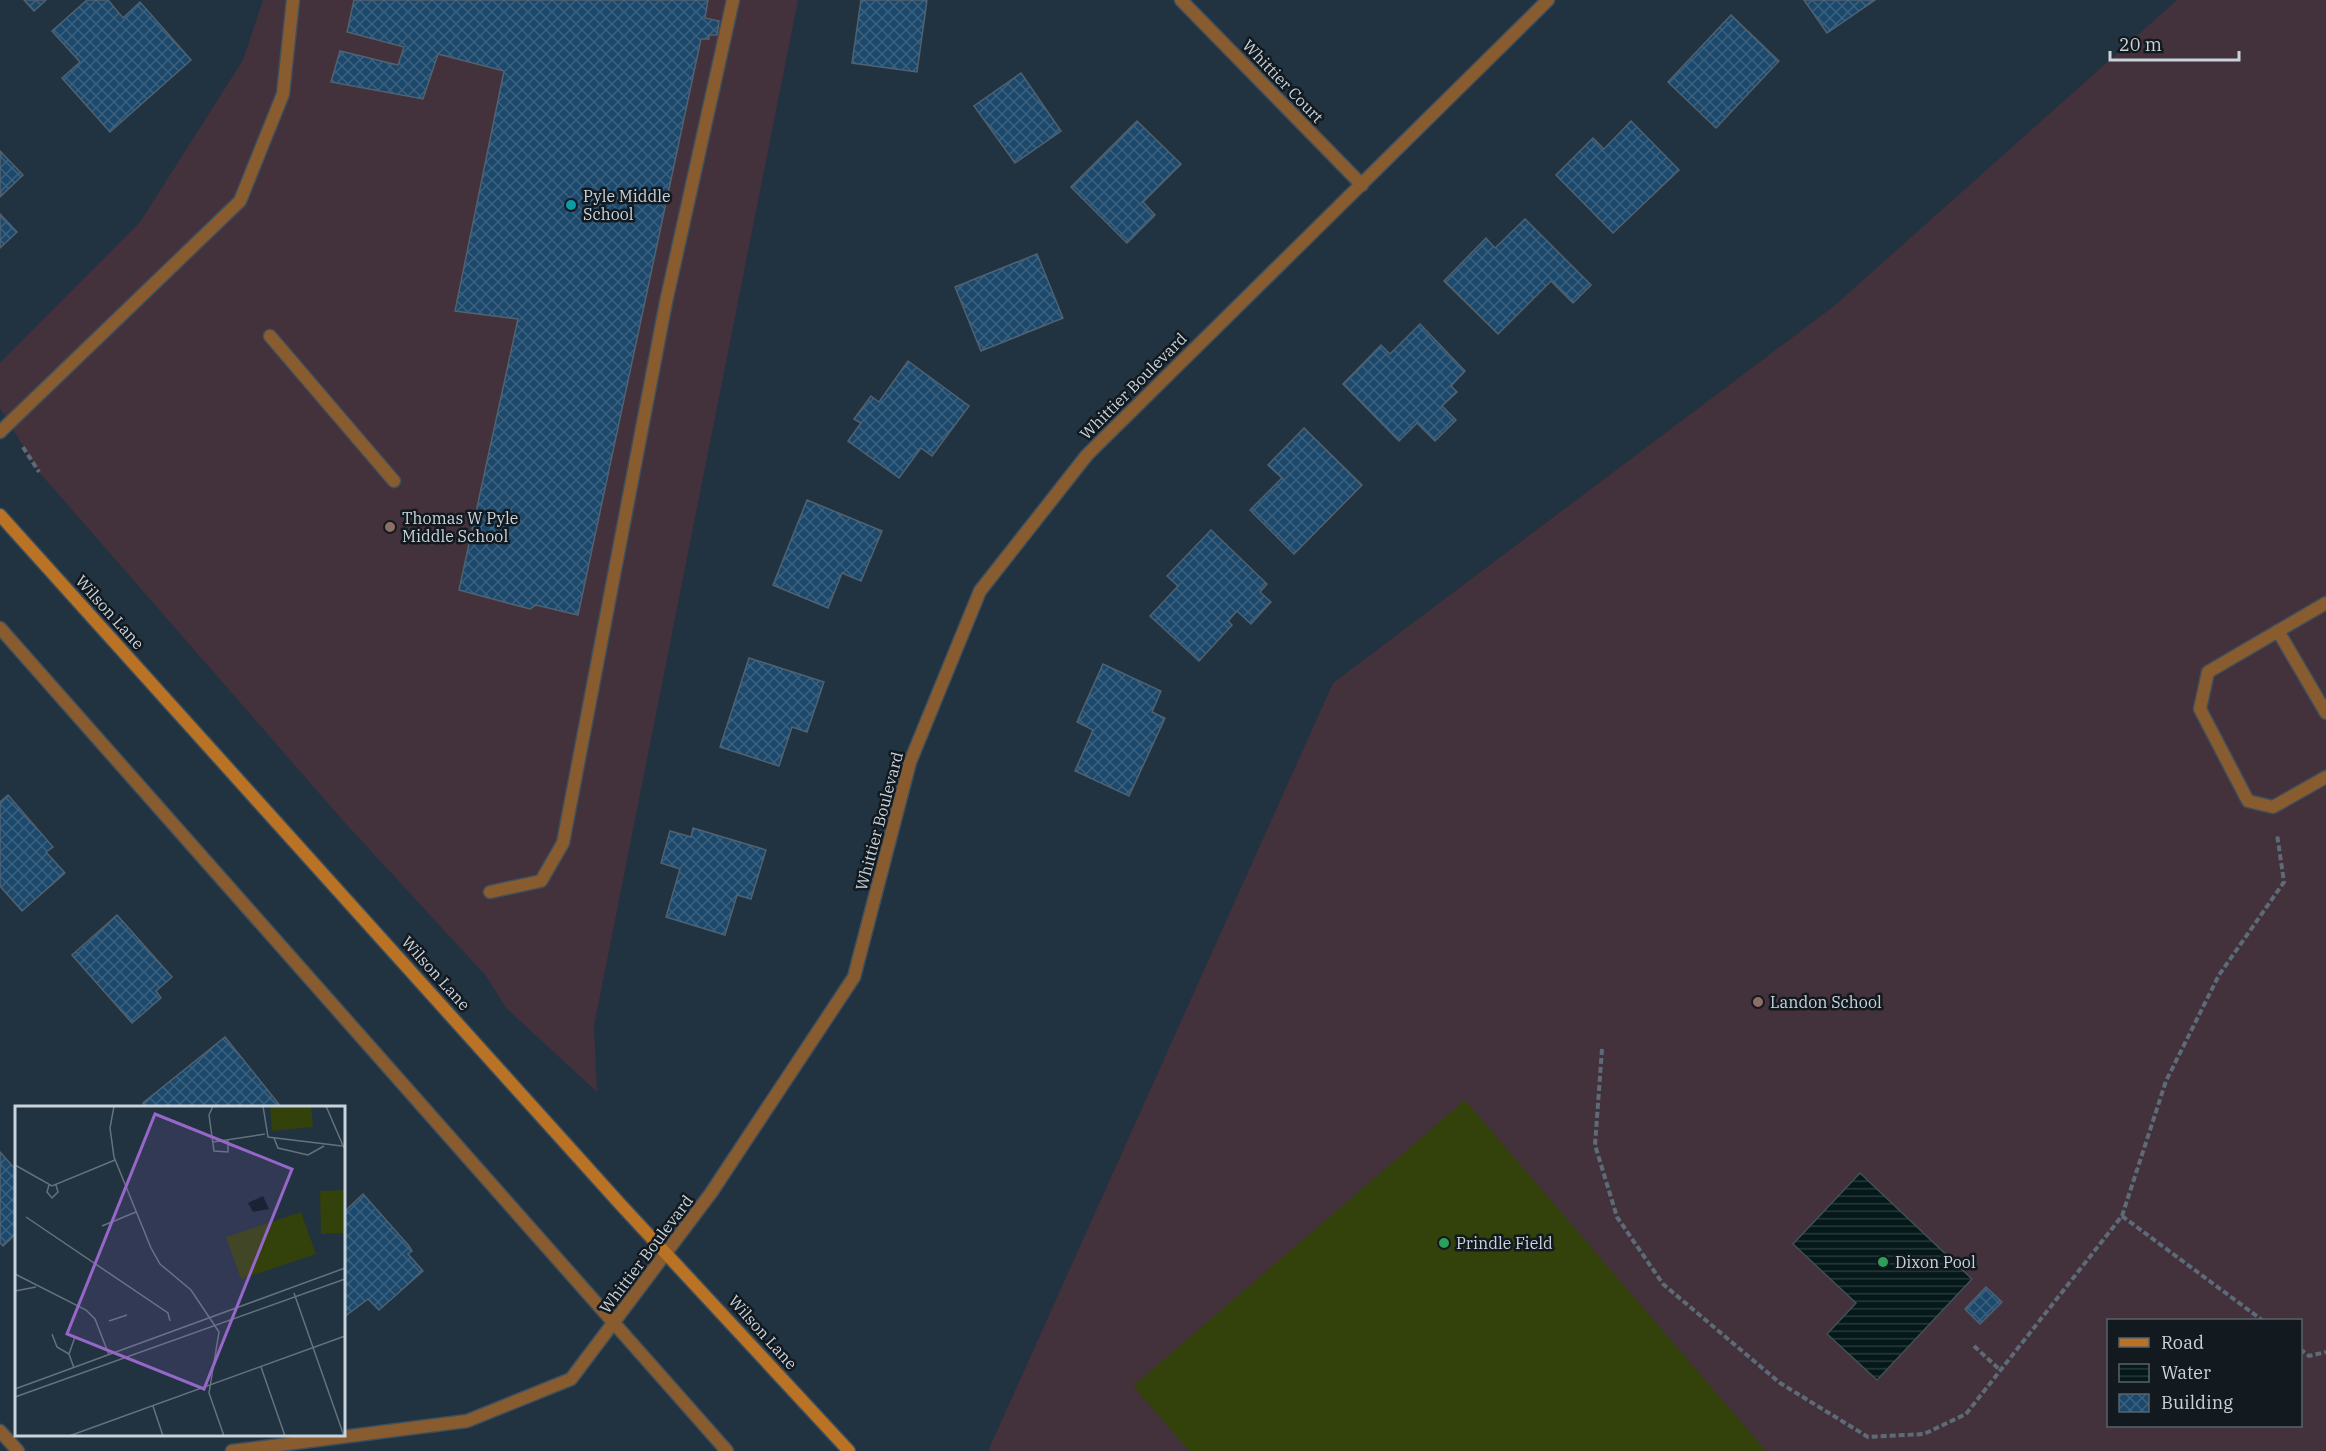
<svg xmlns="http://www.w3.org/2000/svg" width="2326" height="1451" font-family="'IBM Plex Serif',serif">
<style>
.education{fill:#43313c;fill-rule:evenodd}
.pitch{fill:#33410b}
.water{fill:url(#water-rules);stroke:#405054;stroke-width:1.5}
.building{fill:url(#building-cross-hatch);stroke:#506271;stroke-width:1.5}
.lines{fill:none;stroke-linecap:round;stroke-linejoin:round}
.service-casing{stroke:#3f4f5c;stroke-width:15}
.minor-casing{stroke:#3f4f5c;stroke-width:15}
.tertiary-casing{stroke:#3f4f5c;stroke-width:15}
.secondary-casing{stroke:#3f4f5c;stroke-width:15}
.path{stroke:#5d6b77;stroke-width:4;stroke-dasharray:6 3;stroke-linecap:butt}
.service{stroke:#895c30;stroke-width:12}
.minor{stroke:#895c30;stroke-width:12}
.tertiary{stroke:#895c30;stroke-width:12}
.secondary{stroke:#ba7324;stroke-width:12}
.culture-dot{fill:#0f9aa8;stroke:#12191f;stroke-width:2}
.education-dot{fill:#8d6e63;stroke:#12191f;stroke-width:2}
.leisure-dot{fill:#2e9e5b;stroke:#12191f;stroke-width:2}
.labels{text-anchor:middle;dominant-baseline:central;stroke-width:5;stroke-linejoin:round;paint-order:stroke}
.street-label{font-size:16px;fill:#c9d3dc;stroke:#12191f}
.poi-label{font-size:16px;fill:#c9d3dc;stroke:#12191f;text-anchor:start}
.inset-road{fill:none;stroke:#64727e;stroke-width:1.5}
.view{fill:#9666c9;fill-opacity:0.15;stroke:#9666c9;stroke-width:3}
.inset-edge{fill:none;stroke:#c9d3dc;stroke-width:3}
</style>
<defs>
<pattern id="water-rules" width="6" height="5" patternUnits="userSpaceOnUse" patternTransform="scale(1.5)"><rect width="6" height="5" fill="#05181a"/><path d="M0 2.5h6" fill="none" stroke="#28393b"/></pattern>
<pattern id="building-cross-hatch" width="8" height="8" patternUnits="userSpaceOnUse" patternTransform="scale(1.5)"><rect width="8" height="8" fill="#1c496b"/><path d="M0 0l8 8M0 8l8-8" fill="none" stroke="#3c6280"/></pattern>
</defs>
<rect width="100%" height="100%" fill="#213240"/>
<g class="education">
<polygon points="263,0 798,0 594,1026 597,1092 506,1008 486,976 346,824 39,472 0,408 0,363 140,222 243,60"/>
<path d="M 2177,0 L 2326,0 L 2326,1451 L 988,1451 L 1333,683 L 1834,306 ZM 2108,1320 L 2300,1320 L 2300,1426 L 2108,1426 Z"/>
</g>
<polygon class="pitch" points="1465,1100 1766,1451 1189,1451 1133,1386"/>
<polygon class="water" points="1860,1173 1972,1279 1877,1380 1827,1334 1856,1303 1793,1244"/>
<g class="building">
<polygon points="24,0 46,0 34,11"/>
<polygon points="87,0 108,0 123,18 140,2 191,60 110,132 62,78 80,62 52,31"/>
<polygon points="354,0 708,0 705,18 719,21 717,35 709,35 709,39 701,39 578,615 536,605 530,609 459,590 518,319 455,311 504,71 438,54 423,99 331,82 340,51 398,65 404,47 347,32"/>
<polygon points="861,0 927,0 917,72 852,63"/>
<polygon points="1804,0 1875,0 1827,33"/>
<polygon points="1731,15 1779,61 1716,128 1668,82"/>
<polygon points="1021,73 1061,131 1015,163 974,106"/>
<polygon points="1137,121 1181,164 1143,202 1155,215 1127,243 1071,187"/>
<polygon points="1631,121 1679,170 1613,233 1556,175 1593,138 1604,149"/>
<polygon points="0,151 23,175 0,197"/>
<polygon points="0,214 17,232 0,248"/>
<polygon points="1525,219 1591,285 1573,303 1551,281 1498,334 1444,281 1486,238 1495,248"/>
<polygon points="1037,254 1063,318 981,351 955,287"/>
<polygon points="1420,324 1465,371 1451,386 1457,392 1442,406 1456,420 1435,441 1417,423 1399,441 1343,384 1381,345 1390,354"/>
<polygon points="908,361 969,406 932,456 921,448 899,478 848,441 861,423 854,419 871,396 879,402"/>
<polygon points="1304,428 1362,485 1294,554 1250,510 1282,478 1268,465"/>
<polygon points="807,500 882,531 861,581 842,573 828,608 773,585"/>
<polygon points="1211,530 1267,584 1260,592 1271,602 1251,624 1237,611 1228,621 1232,625 1199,661 1150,616 1178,586 1167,576"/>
<polygon points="749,658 824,682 807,732 792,727 779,766 720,747"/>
<polygon points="1103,664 1161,691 1152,712 1165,718 1129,796 1075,771 1093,730 1077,722"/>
<polygon points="8,795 53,847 46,852 65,873 22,911 0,886 0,802"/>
<polygon points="693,828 766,850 751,899 737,895 725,935 666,917 680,869 661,863 670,831 691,837"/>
<polygon points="117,915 172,977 156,991 161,998 132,1023 72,955"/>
<polygon points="225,1037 282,1108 146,1108 143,1103"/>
<polygon points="0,1152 16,1170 16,1234 3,1246 0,1243"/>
<polygon points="363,1194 409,1246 412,1251 408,1254 423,1271 379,1310 368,1299 344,1317 344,1212"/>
<polygon points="1986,1287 2002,1302 1980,1324 1965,1309"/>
</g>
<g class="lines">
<defs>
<g id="service">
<polyline points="270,336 394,481"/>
<polyline points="0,432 240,201 283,94 293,0"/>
<polyline points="2326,603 2208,672 2200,709 2248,801 2273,807 2326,777"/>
<polyline points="2278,631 2326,713"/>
<polyline points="490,892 541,881 563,843 666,302 733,0"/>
</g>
<g id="minor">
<polyline points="1181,0 1362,185"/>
<polyline points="0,628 727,1451"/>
<polyline points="0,1431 18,1451"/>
</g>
<polyline id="tertiary" points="232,1451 467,1421 571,1379 711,1193 854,977 910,762 980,591 1087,455 1548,0"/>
<polyline id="secondary" points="0,515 621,1205 849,1451"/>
</defs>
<use href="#service" class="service-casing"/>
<use href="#minor" class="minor-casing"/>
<use href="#tertiary" class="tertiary-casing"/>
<use href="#secondary" class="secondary-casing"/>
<g class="path">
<polyline points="23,447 39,472"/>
<polyline points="1602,1049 1595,1145 1617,1217 1663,1284 1780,1383 1868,1437 1924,1434 1966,1414 2122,1216 2166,1081 2219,975 2284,882 2277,834"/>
<polyline points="2122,1216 2262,1320"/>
<polyline points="1974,1346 2000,1370"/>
<polyline points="2300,1349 2309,1356 2326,1352"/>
</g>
<use href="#service" class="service"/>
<use href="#minor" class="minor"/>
<use href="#tertiary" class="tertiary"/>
<use href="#secondary" class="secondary"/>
</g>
<circle class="culture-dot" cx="571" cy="205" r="6"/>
<g class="education-dot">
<circle cx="390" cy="527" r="6"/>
<circle cx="1758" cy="1002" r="6"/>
</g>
<g class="leisure-dot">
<circle cx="1444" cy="1243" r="6"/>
<circle cx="1883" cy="1262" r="6"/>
</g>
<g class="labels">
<g class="street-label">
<text transform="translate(1283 81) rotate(46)">Whittier Court</text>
<text transform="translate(1133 386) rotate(-45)">Whittier Boulevard</text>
<text transform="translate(110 612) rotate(48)">Wilson Lane</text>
<text transform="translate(879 821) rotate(-75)">Whittier Boulevard</text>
<text transform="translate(436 973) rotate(48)">Wilson Lane</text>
<text transform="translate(646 1254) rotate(-53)">Whittier Boulevard</text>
<text transform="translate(763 1332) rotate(48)">Wilson Lane</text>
</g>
<g class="poi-label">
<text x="583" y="196">Pyle Middle<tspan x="583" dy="18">School</tspan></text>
<text x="402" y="518">Thomas W Pyle<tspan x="402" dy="18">Middle School</tspan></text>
<text x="1770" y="1002">Landon School</text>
<text x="1456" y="1243">Prindle Field</text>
<text x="1895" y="1262">Dixon Pool</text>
</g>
</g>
<g transform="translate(15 1106)">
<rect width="330" height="330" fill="#213240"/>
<path d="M 255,0 L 296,0 L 298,21 L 257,25 ZM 330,84 L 330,127 L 306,128 L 305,85 ZM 286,106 L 301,148 L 226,173 L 211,131 Z" fill="#33410b"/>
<path d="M 248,90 L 254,103 L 238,106 L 233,97 Z" fill="#05181a"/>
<path class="inset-road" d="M 99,0 L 95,22 L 99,51 L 136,142 L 145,158 L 176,184 L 204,226 L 194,287 L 209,330M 198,0 L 194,9 L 199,45 L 213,46 L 213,34M 248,0 L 253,31 L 327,40M 311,0 L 329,42M 259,32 L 263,42 L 293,49 L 309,40M 198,36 L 250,28M 0,59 L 37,80 L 100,54M 34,79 L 32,86 L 37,92 L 43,86 L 41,79M 11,111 L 153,207 L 155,215M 87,120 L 121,106M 0,168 L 71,204 L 80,213 L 94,249M 0,185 L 21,181M 279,187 L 329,330M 94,215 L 112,209M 37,228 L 42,241 L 54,248 L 59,262M 54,248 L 60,231M 246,261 L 270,330M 0,283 L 330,162M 0,291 L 330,173M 138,300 L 148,330M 54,330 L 330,230"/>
<path class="view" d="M 140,8 L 277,63 L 189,283 L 52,228 Z"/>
<rect width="330" height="330" class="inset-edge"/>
</g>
<rect x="2107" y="1319" width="195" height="108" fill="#12191f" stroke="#5b636b" stroke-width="1.5"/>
<rect x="2119" y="1338" width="30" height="9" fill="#ba7324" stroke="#5b636b" stroke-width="1.5"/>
<text x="2161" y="1349" font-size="18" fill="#c9d3dc">Road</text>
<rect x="2119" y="1364" width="30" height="18" fill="url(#water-rules)" stroke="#5b636b" stroke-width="1.5"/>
<text x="2161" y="1379" font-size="18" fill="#c9d3dc">Water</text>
<rect x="2119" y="1394" width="30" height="18" fill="url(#building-cross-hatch)" stroke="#5b636b" stroke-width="1.5"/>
<text x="2161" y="1409" font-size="18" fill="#c9d3dc">Building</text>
<path d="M2110 51v9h129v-9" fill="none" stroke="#c9d3dc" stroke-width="3"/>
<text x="2119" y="51" font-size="18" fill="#c9d3dc" stroke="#12191f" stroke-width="4.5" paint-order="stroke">20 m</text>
</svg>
